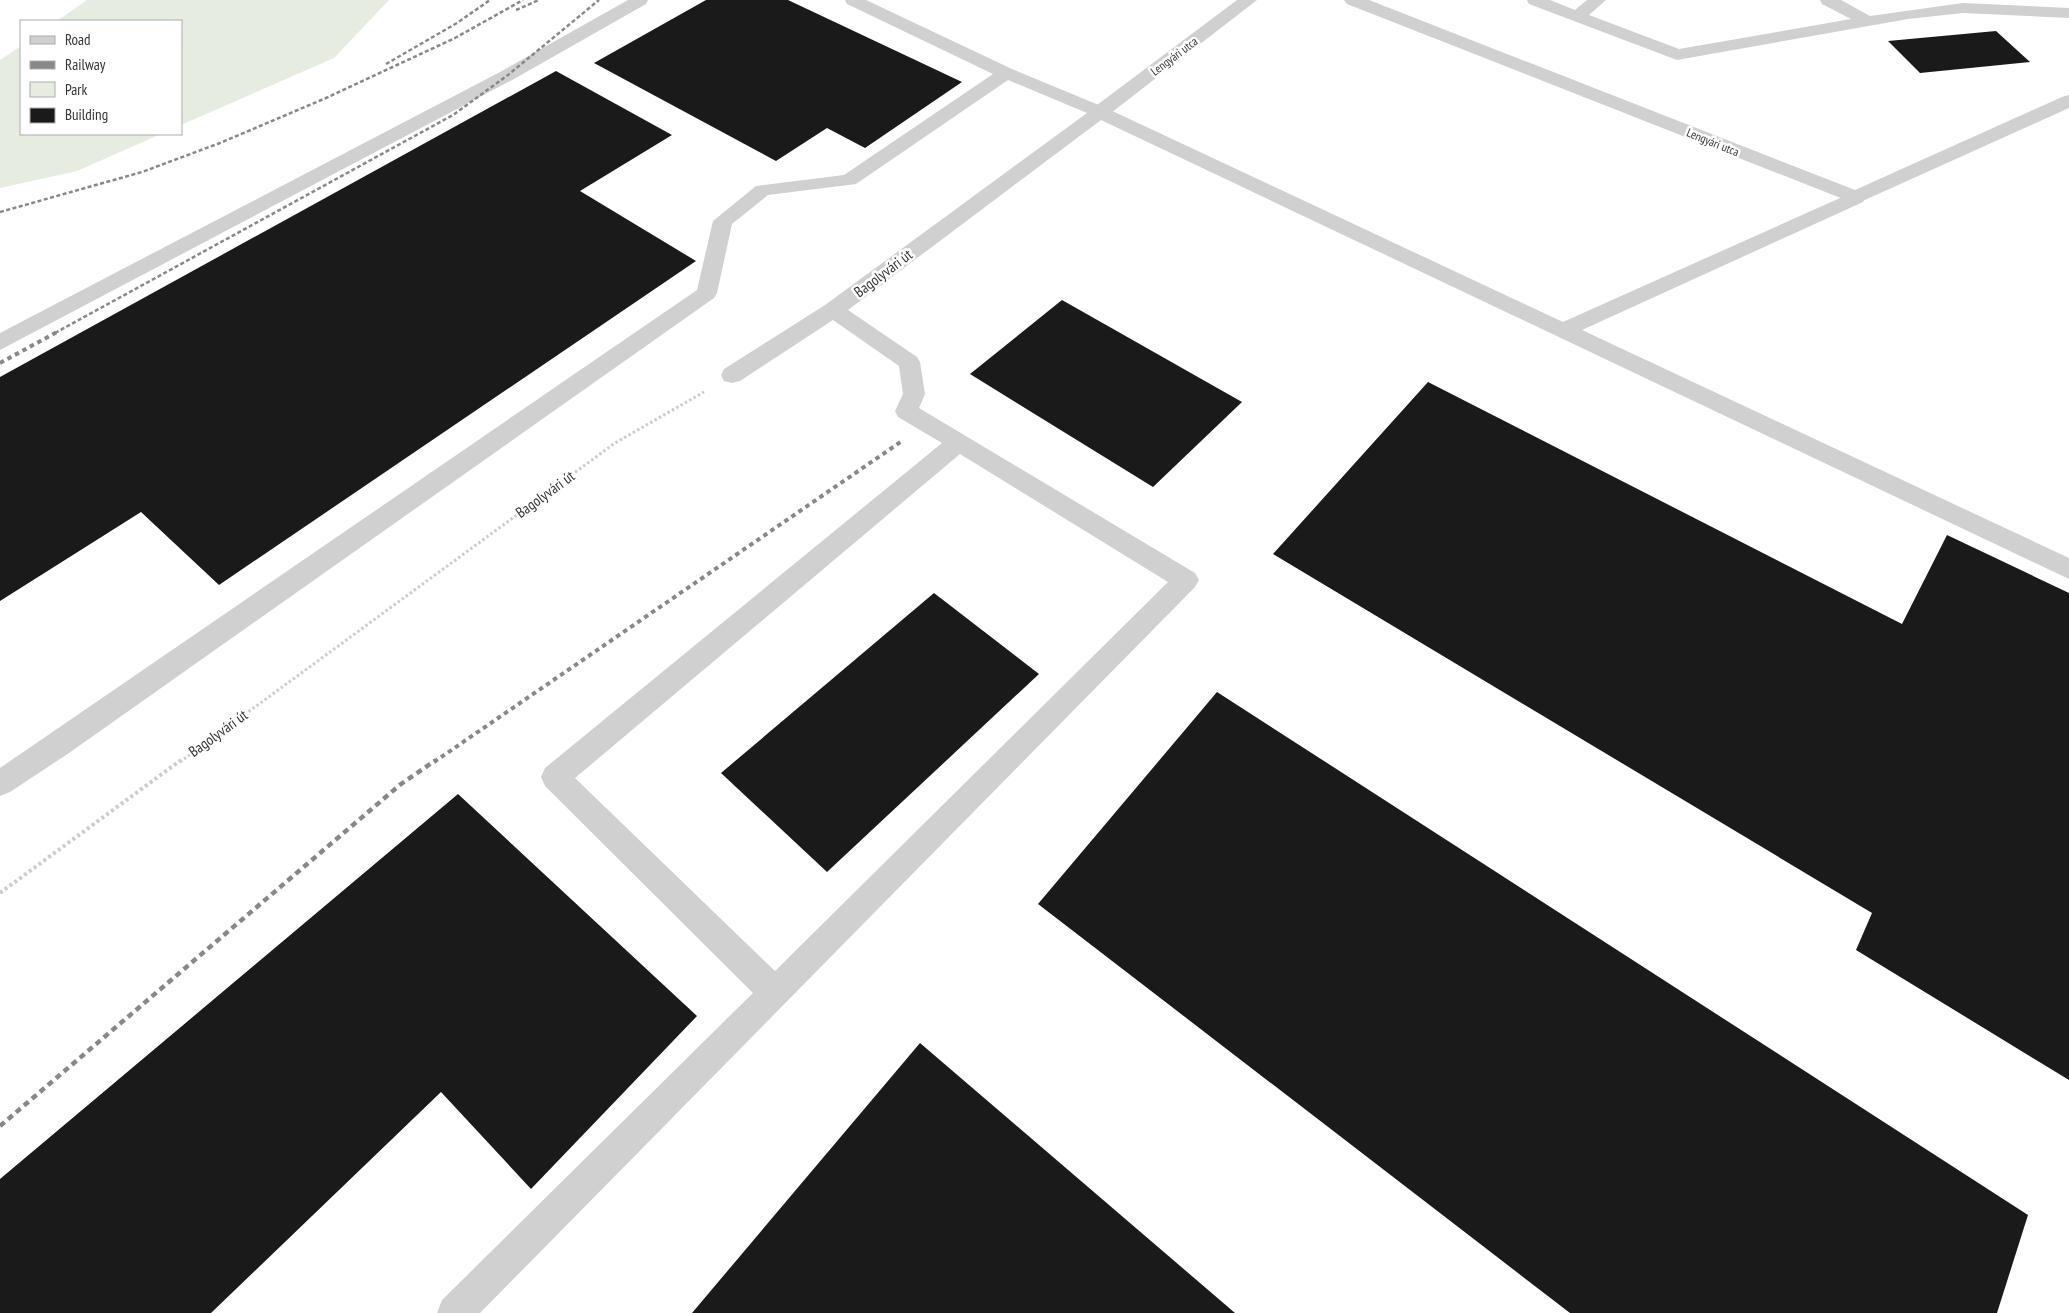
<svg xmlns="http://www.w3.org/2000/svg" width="2069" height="1313" font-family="'PT Sans Narrow',sans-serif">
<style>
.green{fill:#e6ecdf}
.building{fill:#1a1a1a}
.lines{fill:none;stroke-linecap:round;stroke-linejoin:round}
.path-far1{stroke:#cdcdcd;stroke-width:3;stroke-dasharray:2.5 2.5;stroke-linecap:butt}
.path{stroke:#cdcdcd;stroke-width:4;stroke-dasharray:3 3;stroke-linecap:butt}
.service{fill:#d0d0d0;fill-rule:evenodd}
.minor{fill:#d0d0d0;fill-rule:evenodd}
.rail-far2{stroke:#888;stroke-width:2.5;stroke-dasharray:4 2.5;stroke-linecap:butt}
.rail-far1{stroke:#888;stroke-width:4;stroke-dasharray:4.5 4;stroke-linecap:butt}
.rail{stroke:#888;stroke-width:4.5;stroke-dasharray:6 4.5;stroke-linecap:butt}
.labels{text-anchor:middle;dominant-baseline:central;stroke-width:5;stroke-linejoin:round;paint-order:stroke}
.far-street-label{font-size:12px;fill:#333;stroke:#fff}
.street-label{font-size:15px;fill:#333;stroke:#fff}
</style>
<rect width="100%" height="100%" fill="#fff"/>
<g class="green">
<polygon points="87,0 389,0 334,58 181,125 181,21 57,21"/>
<polygon points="21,46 21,134 161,134 77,171 0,188 0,60"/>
</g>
<g class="building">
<polygon points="706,0 788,0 962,82 865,148 827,128 776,161 594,63"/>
<polygon points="1996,31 2030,62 1920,73 1888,41"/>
<polygon points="556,71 672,135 580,191 696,261 219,585 141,512 0,601 0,377"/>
<polygon points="1062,300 1242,402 1153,487 970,374"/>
<polygon points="1428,382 1902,624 1947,535 2069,593 2069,1080 1856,950 1872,913 1273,554"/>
<polygon points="934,593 1039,674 827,872 721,773"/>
<polygon points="1217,692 2028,1215 1997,1313 1570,1313 1038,904"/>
<polygon points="458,794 697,1016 531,1189 441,1092 211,1313 0,1313 0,1179"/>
<polygon points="920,1043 1235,1313 692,1313"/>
</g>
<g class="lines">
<polyline class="path-far1" points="180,762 615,443 704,392"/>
<polyline class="path" points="0,893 181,760"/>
<g class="service">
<polygon points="628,0 648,0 646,4 514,79 0,350 0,333 502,71"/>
<path d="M 845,0 L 866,0 L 1012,69 L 1106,108 L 1563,322 L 1849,194 L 1856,192 L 1863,194 L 1866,198 L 1863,202 L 1582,330 L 2069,558 L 2069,579 L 1101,120 L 848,310 L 917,357 L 920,362 L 925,394 L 919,408 L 1195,573 L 1199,580 L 1195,587 L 480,1313 L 437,1313 L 442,1300 L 753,993 L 545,786 L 541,777 L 545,768 L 942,443 L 898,417 L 895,411 L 903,394 L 899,366 L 833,320 L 740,381 L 732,383 L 724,381 L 721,375 L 724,369 L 825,305 L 1087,113 L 1008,80 L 856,184 L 768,195 L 732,224 L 717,293 L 714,298 L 69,753 L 10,792 L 0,796 L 0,768 L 697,290 L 713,221 L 756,186 L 844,175 L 993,74 L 847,4 ZM 960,454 L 1168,582 L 775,971 L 575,778 Z"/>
<polygon points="1527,0 1550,0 1575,10 1587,0 1606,0 1589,15 1679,49 1851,19 1822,4 1820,0 1841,0 1870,16 1963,3 2069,8 2069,18 1963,13 1908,19 1677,60 1529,4"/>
</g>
<g class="minor">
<polygon points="1237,0 1257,0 1107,116 1093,116 1090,112 1093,108"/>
<polygon points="1344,0 1369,0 1855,190 2062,97 2069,95 2069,108 1856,204 1347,4"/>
</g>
<g class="rail-far2">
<polyline points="516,10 539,0"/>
<polyline points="386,64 457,23 490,0"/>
<polyline points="0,212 142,172 220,143 326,98 455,38 523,0"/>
<polyline points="55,333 453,115 508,75 599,0"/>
</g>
<g class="rail-far1">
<polyline points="0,363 57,332"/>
<polyline points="434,762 902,441"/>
</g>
<polyline class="rail" points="0,1126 401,784 436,760"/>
</g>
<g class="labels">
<g class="far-street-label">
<text transform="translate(1174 56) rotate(-37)">Lengyári utca</text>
<text transform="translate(1713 142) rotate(22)">Lengyári utca</text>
</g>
<g class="street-label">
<text transform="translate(883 273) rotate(-37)">Bagolyvári út</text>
<text transform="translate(545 494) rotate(-36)">Bagolyvári út</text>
<text transform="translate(218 733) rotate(-36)">Bagolyvári út</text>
</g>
</g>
<rect x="20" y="20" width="162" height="115" fill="#ffffff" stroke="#adadad"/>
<rect x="30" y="36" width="25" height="8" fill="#d0d0d0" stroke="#adadad"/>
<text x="65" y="45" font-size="15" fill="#333333">Road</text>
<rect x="30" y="61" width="25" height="8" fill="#888888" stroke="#adadad"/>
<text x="65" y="70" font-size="15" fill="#333333">Railway</text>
<rect x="30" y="82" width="25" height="15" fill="#e6ecdf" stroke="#adadad"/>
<text x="65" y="95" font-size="15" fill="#333333">Park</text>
<rect x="30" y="108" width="25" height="15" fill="#1a1a1a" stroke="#adadad"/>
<text x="65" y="120" font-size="15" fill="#333333">Building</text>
</svg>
